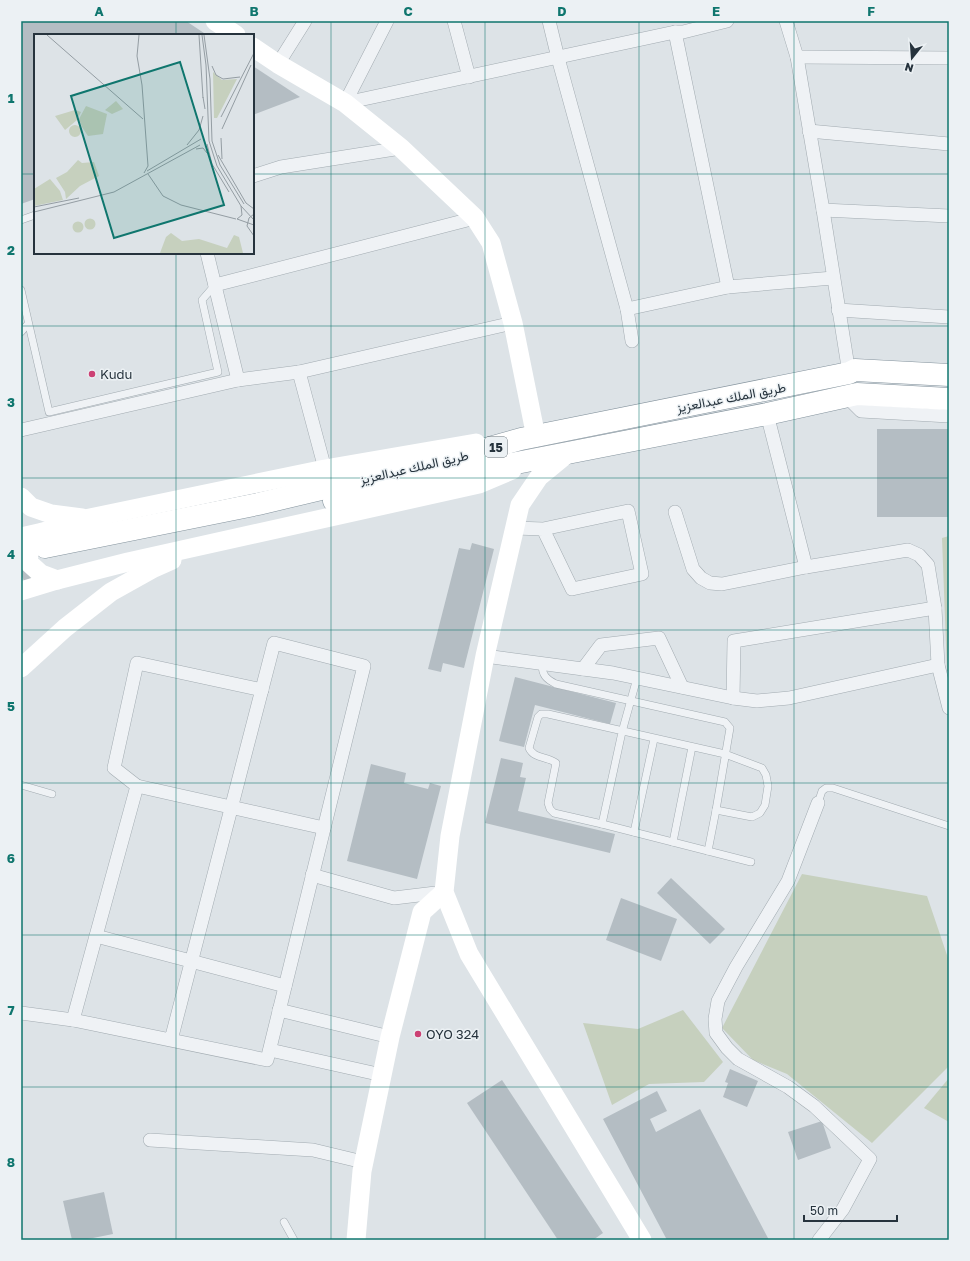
<svg xmlns="http://www.w3.org/2000/svg" width="970" height="1261" font-family="'Golos Text',Vazirmatn,sans-serif">
<style>
.green{fill:#c6d0be}
.building{fill:#b4bdc3}
.lines{fill:none;stroke-linecap:round;stroke-linejoin:round}
.highway-tunnel{stroke:#b8c0c5;stroke-width:22;stroke-dasharray:22 11;stroke-linecap:butt}
.lane-casing{stroke:#a2abb1;stroke-width:8}
.street-casing{stroke:#a2abb1;stroke-width:14}
.highway-casing{stroke:#84939d;stroke-width:23}
.lane{stroke:#eff2f5;stroke-width:7}
.street{stroke:#eff2f5;stroke-width:13}
.secondary{stroke:#fff;stroke-width:19}
.highway{stroke:#fff;stroke-width:22}
.grid{fill:none;stroke:#0f766e;stroke-width:1;stroke-opacity:0.55}
.poi-dot{fill:#cc4174;stroke:#ecf1f4;stroke-width:1.5}
.labels{text-anchor:middle;dominant-baseline:central;stroke-width:3;stroke-linejoin:round;paint-order:stroke}
.shield{fill:#ecf1f4;stroke:#616c74;stroke-width:1}
.shield-label{font-size:12px;font-weight:bold;fill:#26333d}
.poi-label{font-size:13px;fill:#26333d;stroke:#ecf1f4;text-anchor:start}
.street-label{font-size:13px;fill:#26333d;stroke:#ecf1f4}
.inset-road{fill:none;stroke:#949da3;stroke-width:1}
.view{fill:#0f766e;fill-opacity:0.15;stroke:#0f766e;stroke-width:2}
.inset-edge{fill:none;stroke:#26333d;stroke-width:2}
.neatline{fill:none;stroke:#0f766e;stroke-width:1.5}
.grid-label{font-size:13px;text-anchor:middle;font-weight:bold;fill:#0f766e}
</style>
<rect width="100%" height="100%" fill="#dde3e7"/>
<g class="green">
<polygon points="949,536 949,671 947,671 942,538"/>
<polygon points="802,874 927,896 949,961 949,1066 872,1143 787,1074 753,1060 722,1028"/>
<polygon points="683,1010 723,1062 704,1082 649,1084 612,1105 583,1023 638,1029"/>
<polygon points="949,1078 949,1122 924,1108"/>
</g>
<g class="building">
<polygon points="21,21 186,21 207,35 35,35 35,199 21,204"/>
<polygon points="253,66 300,97 253,115"/>
<rect x="877" y="429" width="72" height="88"/>
<polygon points="472,543 494,549 464,668 443,663 441,672 428,669 459,548 470,550"/>
<polygon points="515,677 616,703 610,724 535,705 524,747 499,741"/>
<polygon points="501,758 523,763 520,777 526,778 518,811 615,834 610,853 485,823"/>
<polygon points="371,764 406,773 404,783 428,789 430,783 441,786 417,879 347,861"/>
<polygon points="671,878 725,929 710,944 657,893"/>
<polygon points="621,898 677,919 661,961 606,940"/>
<polygon points="730,1069 758,1081 747,1107 723,1097 728,1083 725,1082"/>
<polygon points="502,1080 603,1233 593,1240 558,1240 467,1103"/>
<polygon points="657,1091 667,1111 650,1119 656,1132 700,1109 769,1240 667,1240 603,1119"/>
<polygon points="822,1121 831,1148 798,1160 788,1132"/>
<polygon points="104,1192 113,1234 83,1240 72,1240 63,1201"/>
</g>
<g class="lines">
<polyline class="highway-tunnel" points="21,574 49,562"/>
<defs>
<g id="lane">
<polyline points="21,220 35,215"/>
<polyline points="21,290 49,412 218,372 202,300 215,285"/>
<polyline points="21,332 28,324"/>
<path d="M 542,664 C 542,675 546,679 556,684 L 725,722 L 730,728 L 716,810 L 708,851"/>
<path d="M 637,678 L 622,732 L 602,824 L 554,813 L 550,809 L 548,803 L 556,763 C 547,756 534,759 529,748 L 538,717 L 541,714 L 548,714 L 725,754 L 762,768 L 766,775 L 768,786 L 765,805 L 760,813 L 752,817 L 716,810"/>
<polyline points="21,785 52,794"/>
<polyline points="818,803 822,791 826,788 833,788 949,826"/>
<polyline points="602,824 751,862"/>
<polyline points="634,832 654,739"/>
<polyline points="673,842 692,747"/>
<polyline points="284,1222 294,1240"/>
</g>
<g id="street">
<polyline points="454,21 469,77"/>
<polyline points="549,21 558,58 627,309 632,341"/>
<polyline points="786,21 797,57 823,210 849,373"/>
<polyline points="675,32 728,287"/>
<polyline points="797,57 949,58"/>
<polyline points="278,64 305,21"/>
<polyline points="345,103 675,32 683,32 727,21"/>
<polyline points="345,103 387,21"/>
<polyline points="809,131 949,144"/>
<polyline points="253,176 281,167 401,148"/>
<polyline points="823,210 949,216"/>
<polyline points="207,253 238,380"/>
<polyline points="215,285 475,218"/>
<polyline points="627,309 728,287 833,278"/>
<polyline points="838,310 949,317"/>
<polyline points="299,372 325,469"/>
<polyline points="846,396 861,411 949,416"/>
<polyline points="767,414 806,567"/>
<polyline points="21,430 238,380 299,372 513,323"/>
<polyline points="675,512 693,569 701,578 710,583 722,584 806,567 908,550 919,555 928,565 935,608 938,665 949,708"/>
<polyline points="515,528 543,529 572,589 642,574 628,511 543,529"/>
<polyline points="485,656 613,673 733,698 757,701 789,698 938,665"/>
<polyline points="583,669 601,645 659,638 682,687"/>
<polyline points="733,698 734,641 935,608"/>
<polyline points="137,786 324,828"/>
<polyline points="818,803 788,881 736,967 718,1001 715,1019 716,1033 727,1048 738,1059 788,1087 814,1106 870,1159 843,1209 819,1240"/>
<polyline points="312,875 394,898 444,892"/>
<polyline points="96,936 285,986"/>
<polyline points="279,1010 390,1037"/>
<polyline points="21,1013 73,1020 267,1060 364,666 274,643 171,1040"/>
<polyline points="73,1020 137,786 114,768 137,663 262,690"/>
<polyline points="270,1050 382,1075"/>
<polyline points="150,1140 313,1150 363,1162"/>
</g>
<g id="highway">
<polyline points="334,501 460,474 767,414 857,394 949,399"/>
<polyline points="45,547 258,504 464,455 521,439 849,373 855,370 949,375"/>
</g>
</defs>
<use href="#lane" class="lane-casing"/>
<use href="#street" class="street-casing"/>
<use href="#highway" class="highway-casing"/>
<use href="#lane" class="lane"/>
<use href="#street" class="street"/>
<g class="secondary">
<polyline points="215,21 236,35"/>
<polyline points="253,47 278,64 345,103 401,148 475,218 491,243 513,323 536,437"/>
<polyline points="567,454 539,477 520,505 485,656 450,836 444,892 469,954 642,1240"/>
<polyline points="21,497 31,507 51,514 82,518"/>
<path d="M 43,532 C 30,544 28,545 29,563 L 41,574 L 57,580"/>
<polyline points="21,537 43,532 85,519 325,469 476,443"/>
<polyline points="21,591 57,580 128,562 479,484 512,470"/>
<polyline points="21,668 65,628 111,592 154,568 172,560"/>
<polyline points="356,1240 362,1171 390,1037 422,912 444,892"/>
</g>
<use href="#highway" class="highway"/>
</g>
<path class="grid" d="M 176,21 L 176,35M 331,21 L 331,1240M 485,21 L 485,1240M 639,21 L 639,1240M 794,21 L 794,1240M 21,174 L 35,174M 253,174 L 949,174M 176,253 L 176,1240M 21,326 L 949,326M 21,478 L 949,478M 21,630 L 949,630M 21,783 L 949,783M 21,935 L 949,935M 21,1087 L 949,1087"/>
<g class="poi-dot">
<circle cx="92" cy="374" r="4"/>
<circle cx="418" cy="1034" r="4"/>
</g>
<g class="labels">
<rect class="shield" x="485" y="437" width="22" height="20" rx="3"/>
<g class="shield-label">
<text x="496" y="447">15</text>
</g>
<g class="poi-label">
<text x="100" y="374">Kudu</text>
<text x="426" y="1034">OYO 324</text>
</g>
<g class="street-label">
<text transform="translate(731 397) rotate(-11)">طريق الملك عبدالعزيز</text>
<text transform="translate(414 467) rotate(-13)">طريق الملك عبدالعزيز</text>
</g>
</g>
<g transform="translate(34 34)">
<rect width="220" height="220" fill="#dde3e7"/>
<path d="M 179,38 L 188,46 L 203,45 L 183,84 L 180,84 ZM 82,67 L 89,75 L 78,80 L 71,76 ZM 52,72 L 73,80 L 69,100 L 54,102 L 48,93 L 45,85 ZM 41,76 L 47,78 L 43,86 L 31,96 L 21,82 ZM35 97a6 6 0 1 1 12 0a6 6 0 1 1-12 0ZM 44,126 L 48,129 L 60,128 L 65,142 L 46,152 L 32,165 L 31,158 L 22,144 L 33,138 ZM 16,145 L 26,157 L 29,166 L 0,172 L 0,155 ZM50.5 190a5.5 5.5 0 1 1 11 0a5.5 5.5 0 1 1-11 0ZM38.5 193a5.5 5.5 0 1 1 11 0a5.5 5.5 0 1 1-11 0ZM 137,199 L 148,207 L 165,205 L 193,214 L 200,201 L 205,203 L 209,219 L 126,219 L 132,203 Z" fill="#c6d0be"/>
<path class="inset-road" d="M 13,1 L 109,85M 105,1 L 103,22 L 108,51 L 114,132 L 110,139M 165,1 L 169,64M 168,1 L 172,31 L 175,107 L 183,132 L 207,172 L 208,181 L 203,185M 170,1 L 176,45 L 178,107 L 186,131 L 210,170M 178,32 L 182,41 L 189,45 L 206,43M 169,63 L 171,75M 187,83 L 220,19M 188,95 L 217,31M 187,104 L 188,125M 173,110 L 178,130 L 195,158M 153,111 L 165,96 L 169,82M 162,115 L 169,114 L 173,119M 184,121 L 212,169 L 220,175M 113,137 L 167,105M 114,140 L 129,162 L 147,171 L 202,185M 207,172 L 220,186M 0,173 L 45,164M 0,178 L 80,158 L 166,111M 220,180 L 215,184 L 213,192 L 220,202M 203,185 L 220,191"/>
<path class="view" d="M 146,28 L 190,171 L 80,204 L 37,62 Z"/>
<rect width="220" height="220" class="inset-edge"/>
</g>
<rect width="970" height="1261" fill="none" stroke="#ecf1f4" stroke-width="44"/>
<g transform="translate(912 58) rotate(197)" stroke="#ecf1f4" stroke-width="3" paint-order="stroke">
<path d="M0-3L7 15L0 10L-7 15Z" fill="#26333d"/>
<text y="-6" font-size="11" font-weight="bold" text-anchor="middle" fill="#26333d">N</text>
</g>
<path d="M804 1215v6h93v-6" fill="none" stroke="#26333d" stroke-width="2"/>
<text x="810" y="1215" font-size="12" fill="#26333d" stroke="#ecf1f4" stroke-width="3" paint-order="stroke">50 m</text>
<rect x="22" y="22" width="926" height="1217" class="neatline"/>
<g class="grid-label">
<text x="99" y="16">A</text>
<text x="254" y="16">B</text>
<text x="408" y="16">C</text>
<text x="562" y="16">D</text>
<text x="716" y="16">E</text>
<text x="871" y="16">F</text>
<text x="11" y="103">1</text>
<text x="11" y="255">2</text>
<text x="11" y="407">3</text>
<text x="11" y="559">4</text>
<text x="11" y="711">5</text>
<text x="11" y="863">6</text>
<text x="11" y="1015">7</text>
<text x="11" y="1167">8</text>
</g>
</svg>
